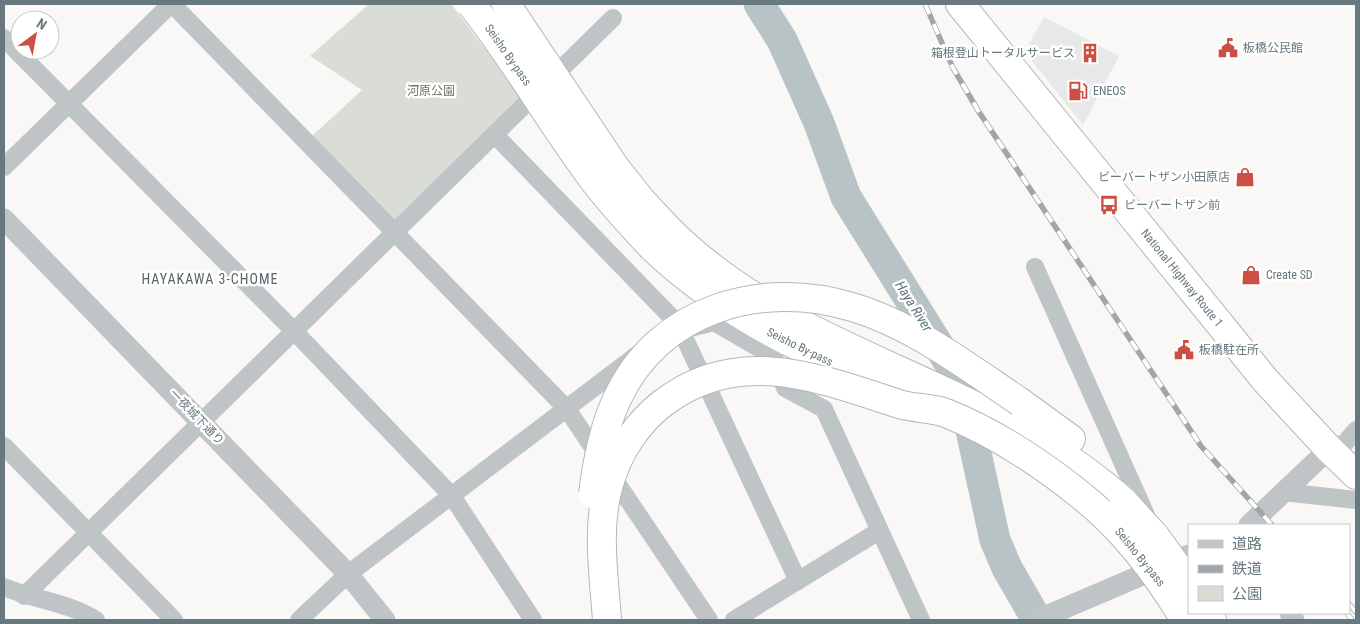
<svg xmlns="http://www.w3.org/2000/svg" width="1360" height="624" font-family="'Roboto Condensed','Noto Sans JP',sans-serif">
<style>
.built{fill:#e7e8e7}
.green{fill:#daddd6}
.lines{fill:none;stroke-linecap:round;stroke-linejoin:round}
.river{stroke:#b7c3c5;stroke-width:31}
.trunk-casing{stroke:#b3b7b9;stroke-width:30}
.motorway-casing{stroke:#b3b7b9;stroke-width:30}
.minor{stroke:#bfc4c6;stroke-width:18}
.tertiary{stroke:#bfc4c6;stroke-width:21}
.trunk{stroke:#fff;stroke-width:28}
.motorway{stroke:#fff;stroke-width:28}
.rail-casing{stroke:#9fa7aa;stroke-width:5.5}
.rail{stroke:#fff;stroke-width:4;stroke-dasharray:11;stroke-linecap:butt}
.motorway-bridge-casing{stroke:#b3b7b9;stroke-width:30;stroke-linecap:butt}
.motorway-bridge{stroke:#fff;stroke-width:28}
.labels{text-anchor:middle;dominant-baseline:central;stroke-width:5;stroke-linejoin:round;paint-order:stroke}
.poi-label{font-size:12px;fill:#67787e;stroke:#fff;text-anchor:start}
.street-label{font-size:12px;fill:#67787e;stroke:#fff}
.park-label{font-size:12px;fill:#6b7766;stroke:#fff}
.neighbourhood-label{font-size:14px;letter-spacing:1px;fill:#59656a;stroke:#fff}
.water-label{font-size:14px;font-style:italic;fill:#627678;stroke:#fff}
</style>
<rect width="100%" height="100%" fill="#f9f8f7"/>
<polygon class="built" points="1044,17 1119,56 1083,125 1025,52"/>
<polygon class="green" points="369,4 451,4 523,99 394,221 312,136 362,90 310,56"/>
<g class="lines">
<polyline class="river" points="759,4 782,40 819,123 846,197 960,380 995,540 1007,568 1037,620"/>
<defs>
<polyline id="trunk" points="960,4 1266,381 1329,449 1356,475"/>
<g id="motorway">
<path d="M 671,232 C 800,359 988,379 1124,502"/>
<path d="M 653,248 C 726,318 815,356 906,396"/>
<polyline points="1020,402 1071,439"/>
<polyline points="1208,613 1212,620"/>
</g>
</defs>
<use href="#trunk" class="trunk-casing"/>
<use href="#motorway" class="motorway-casing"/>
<g class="minor">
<polyline points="172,4 567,409 709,620"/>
<polyline points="4,38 294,331 452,496 533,620"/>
<polyline points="495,135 678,324 798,581"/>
<polyline points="4,167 171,4"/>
<polyline points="1035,267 1146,515"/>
<polyline points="694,327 714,322 774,357 785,388 824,409 921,620"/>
<polyline points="4,446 174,620"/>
<polyline points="1329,449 1345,443 1356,430"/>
<polyline points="1283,492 1356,500"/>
<path d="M 4,587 C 34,600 68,602 96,620"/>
<polyline points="24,596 613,18"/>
<polyline points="299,620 348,574 637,355"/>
<polyline points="734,620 879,531"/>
</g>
<g class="tertiary">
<polyline points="4,219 348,574 385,620"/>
<polyline points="1249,525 1329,449"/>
<polyline points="1290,613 1294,620"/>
<polyline points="1037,620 1189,555"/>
</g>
<use href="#trunk" class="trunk"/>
<use href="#motorway" class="motorway"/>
<defs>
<g id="rail">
<polyline points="925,4 953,68 979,112 1201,446 1272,525"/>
<polyline points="1349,604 1356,612"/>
<polyline points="1347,613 1352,620"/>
</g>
</defs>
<use href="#rail" class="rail-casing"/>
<use href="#rail" class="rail"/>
<defs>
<g id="motorway-bridge">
<path d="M 471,4 C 516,61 551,124 595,182 C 613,205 633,227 653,248"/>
<polyline points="506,4 615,167 641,200 671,232"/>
<path d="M 593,494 C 597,461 603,429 617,399 C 658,309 762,279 852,307 C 913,325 968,367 1020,402"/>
<polyline points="1124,502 1155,536 1189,583"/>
<path d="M 607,620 C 604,576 596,527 609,484 C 618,452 637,423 663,403 C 737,346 817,377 896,403 C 912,409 930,407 946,413 C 993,432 1039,462 1078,493 C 1123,528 1156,572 1185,620"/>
</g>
</defs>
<use href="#motorway-bridge" class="motorway-bridge-casing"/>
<use href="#motorway-bridge" class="motorway-bridge"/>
</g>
<defs>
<symbol id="civic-bare" viewBox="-9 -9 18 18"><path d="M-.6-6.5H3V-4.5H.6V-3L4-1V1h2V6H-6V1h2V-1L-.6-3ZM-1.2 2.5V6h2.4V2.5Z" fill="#cd4e42" stroke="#fff" stroke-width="2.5" paint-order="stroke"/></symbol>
<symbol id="building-bare" viewBox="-9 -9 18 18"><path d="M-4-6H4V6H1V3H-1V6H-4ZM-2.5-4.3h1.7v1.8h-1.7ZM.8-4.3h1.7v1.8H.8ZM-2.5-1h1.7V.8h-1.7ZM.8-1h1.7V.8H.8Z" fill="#cd4e42" stroke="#fff" stroke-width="2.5" paint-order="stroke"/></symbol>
<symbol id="fuel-bare" viewBox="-9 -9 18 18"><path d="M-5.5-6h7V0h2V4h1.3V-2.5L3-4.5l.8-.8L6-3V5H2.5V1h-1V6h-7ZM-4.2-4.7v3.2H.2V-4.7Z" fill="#cd4e42" stroke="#fff" stroke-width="2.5" paint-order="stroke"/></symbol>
<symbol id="shop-bare" viewBox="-9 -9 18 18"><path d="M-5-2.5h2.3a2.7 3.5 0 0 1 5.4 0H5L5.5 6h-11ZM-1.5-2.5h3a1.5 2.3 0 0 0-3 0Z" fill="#cd4e42" stroke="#fff" stroke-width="2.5" paint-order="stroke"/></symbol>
<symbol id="bus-bare" viewBox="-9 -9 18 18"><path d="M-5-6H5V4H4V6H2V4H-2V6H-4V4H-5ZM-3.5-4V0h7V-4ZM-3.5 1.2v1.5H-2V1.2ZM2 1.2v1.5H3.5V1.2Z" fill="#cd4e42" stroke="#fff" stroke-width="2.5" paint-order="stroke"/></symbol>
</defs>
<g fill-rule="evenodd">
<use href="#civic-bare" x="1214" y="34" width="28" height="28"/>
<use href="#building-bare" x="1076" y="39" width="28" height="28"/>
<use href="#fuel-bare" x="1064" y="77" width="28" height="28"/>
<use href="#shop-bare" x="1231" y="163" width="28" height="28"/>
<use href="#bus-bare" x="1095" y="191" width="28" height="28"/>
<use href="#shop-bare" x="1237" y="261" width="28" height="28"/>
<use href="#civic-bare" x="1170" y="336" width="28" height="28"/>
</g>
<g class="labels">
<g class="poi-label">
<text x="1243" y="48">板橋公民館</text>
<text x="1075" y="53" text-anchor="end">箱根登山トータルサービス</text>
<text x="1093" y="91">ENEOS</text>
<text x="1230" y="177" text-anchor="end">ビーバートザン小田原店</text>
<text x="1124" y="205">ビーバートザン前</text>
<text x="1266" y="275">Create SD</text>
<text x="1199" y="350">板橋駐在所</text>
</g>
<g class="street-label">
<text transform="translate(508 55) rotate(55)">Seisho By-pass</text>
<text transform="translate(1182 278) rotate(51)">National Highway Route 1</text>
<text transform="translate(800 347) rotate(26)">Seisho By-pass</text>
<text transform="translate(197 417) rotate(46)">一夜城下通り</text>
<text transform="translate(1140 557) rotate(51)">Seisho By-pass</text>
</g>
<g class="park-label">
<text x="431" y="91">河原公園</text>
</g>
<g class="neighbourhood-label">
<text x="210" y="279">HAYAKAWA 3-CHOME</text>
</g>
<g class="water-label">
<text transform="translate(914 306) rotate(58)">Haya River</text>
</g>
</g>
<rect width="1360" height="624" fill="none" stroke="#67787e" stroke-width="10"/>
<rect x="1188" y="524" width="162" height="90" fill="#ffffff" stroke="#c2c9cb"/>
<rect x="1198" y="540" width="25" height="8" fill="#bfc4c6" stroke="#c2c9cb"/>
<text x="1232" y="549" font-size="15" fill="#67787e">道路</text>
<rect x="1198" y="565" width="25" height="8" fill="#9fa7aa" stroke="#c2c9cb"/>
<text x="1232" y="574" font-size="15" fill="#67787e">鉄道</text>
<rect x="1198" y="586" width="25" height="15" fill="#daddd6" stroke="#c2c9cb"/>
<text x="1232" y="599" font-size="15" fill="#67787e">公園</text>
<g transform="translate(35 35) rotate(32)"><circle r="24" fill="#ffffff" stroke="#c2c9cb"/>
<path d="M0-4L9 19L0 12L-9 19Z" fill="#cd4e42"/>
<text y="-8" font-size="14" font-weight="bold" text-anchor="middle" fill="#67787e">N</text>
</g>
</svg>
